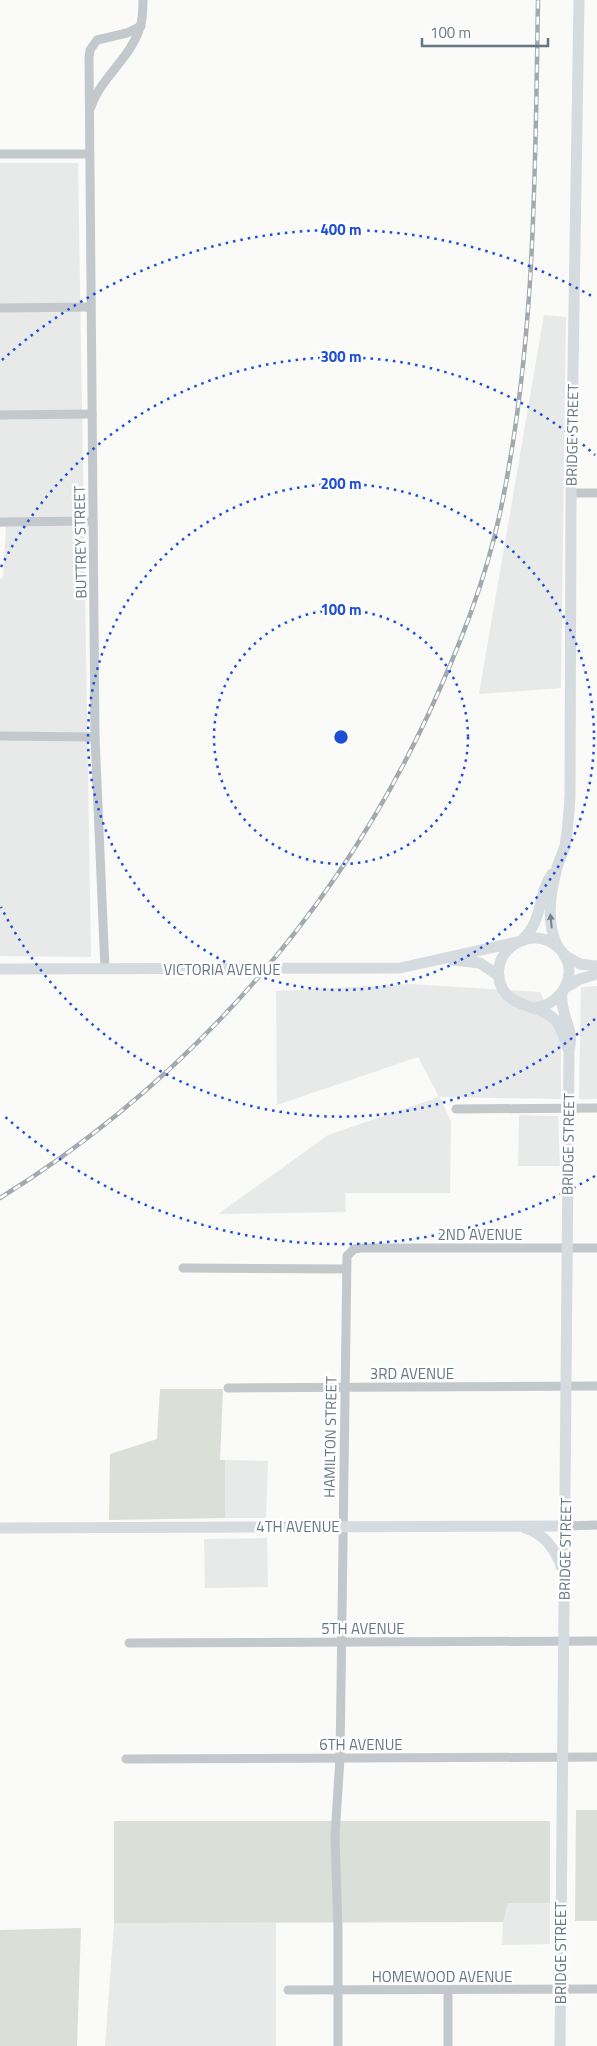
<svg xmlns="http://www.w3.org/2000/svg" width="597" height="2046" font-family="'Titillium Web',sans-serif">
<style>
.built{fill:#e8e9e9}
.green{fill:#dadfd7}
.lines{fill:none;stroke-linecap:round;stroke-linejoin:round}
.street{stroke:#c3c8cc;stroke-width:9}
.secondary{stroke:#d6dbdf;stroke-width:11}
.rail-casing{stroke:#a2aab0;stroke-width:4.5}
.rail{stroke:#fff;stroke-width:2.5;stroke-dasharray:8;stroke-linecap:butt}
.oneway{fill:#768591}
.ring{fill:none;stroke:#1d4ed8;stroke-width:2.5;stroke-dasharray:2.5 5}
.labels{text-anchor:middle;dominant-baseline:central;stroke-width:5;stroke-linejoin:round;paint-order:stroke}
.street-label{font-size:15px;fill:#657683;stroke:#fff}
.centre{fill:#1d4ed8;stroke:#fff;stroke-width:2.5}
.ring-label{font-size:15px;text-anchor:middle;font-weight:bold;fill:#1d4ed8;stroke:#fff;stroke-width:5;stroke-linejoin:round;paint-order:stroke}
</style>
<rect width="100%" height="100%" fill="#fafaf8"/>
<g class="built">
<polygon points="0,163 78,163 91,957 0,956 0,579 3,578 6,527 0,527"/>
<polygon points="544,315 566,317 561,688 479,694"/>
<polygon points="411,984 540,992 561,1035 561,1099 440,1097 451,1122 450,1193 345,1193 346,1212 218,1214 328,1135 439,1097 418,1057 277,1105 276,991"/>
<polygon points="597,986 597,1099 579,1099 581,987"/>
<polygon points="519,1115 558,1116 560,1166 518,1166"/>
<polygon points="225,1460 268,1461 266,1518 225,1518"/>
<polygon points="267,1538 268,1587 205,1588 204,1539"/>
<polygon points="508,1903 550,1903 550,1944 502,1945 503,1922"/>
<polygon points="114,1923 276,1923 276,2046 105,2046"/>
</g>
<g class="green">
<polygon points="160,1389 223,1389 220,1460 225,1460 225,1518 109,1520 110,1454 157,1439"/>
<polygon points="576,1810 597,1810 597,1921 575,1921"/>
<polygon points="114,1821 550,1821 550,1903 508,1903 503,1922 114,1923"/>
<polygon points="81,1928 77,2046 0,2046 0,1930"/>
</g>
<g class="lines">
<g class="street">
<path d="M 91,107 C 101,77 131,58 140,27 C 143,19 143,9 143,0"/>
<polyline points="0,154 89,154"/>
<polyline points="0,308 91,307"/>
<polyline points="0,415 92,414"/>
<polyline points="571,493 597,493"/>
<polyline points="0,522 93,521"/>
<polyline points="0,736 95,737"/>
<polyline points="105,969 95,737 89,58 90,50 97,40 127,33 141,26"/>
<polyline points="456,1109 597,1108"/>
<polyline points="183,1268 346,1269"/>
<polyline points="228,1388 597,1386"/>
<polyline points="565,1526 597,1525"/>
<polyline points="129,1643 597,1641"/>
<polyline points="126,1759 597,1757"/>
<polyline points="288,1990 597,1989"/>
<polyline points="338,2046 338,1929 335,1836 340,1758 347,1256 354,1249 361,1248 597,1248"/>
<polyline points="448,2046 448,1991"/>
</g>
<g class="secondary">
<path d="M 523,939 C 544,919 537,895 552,874"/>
<path d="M 558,947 C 545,923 550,893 557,868 C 559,860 563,853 565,846 C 568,829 569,813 570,796 L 571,493 L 579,0"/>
<polyline points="564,955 580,964 597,966"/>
<polyline points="453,960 480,963 499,976"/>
<polyline points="0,969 400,968 517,942"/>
<polyline points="565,988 580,979 597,974"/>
<path d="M 536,1008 C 561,1003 579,977 563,953 C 541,921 489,945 500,983 C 509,1011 541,1002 557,1022 C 562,1029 565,1039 567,1047"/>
<polyline points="0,1528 565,1526"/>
<path d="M 525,1528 C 545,1534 555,1549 562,1568"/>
<path d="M 560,2046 L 569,1051 C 575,1027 560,1017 562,994"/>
</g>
<defs>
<path id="rail" d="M 0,1198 C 187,1082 335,914 428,715 C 458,650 485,583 500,513 C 536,345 535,171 538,0"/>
</defs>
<use href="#rail" class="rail-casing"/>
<use href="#rail" class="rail"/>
</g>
<defs><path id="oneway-solid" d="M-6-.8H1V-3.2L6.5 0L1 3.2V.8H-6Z" transform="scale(1.25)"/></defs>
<use class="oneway" href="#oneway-solid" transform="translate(551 921) rotate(-96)"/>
<g class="ring">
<circle cx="341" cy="737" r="127"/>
<circle cx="341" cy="737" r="253"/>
<path d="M595 1019A380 380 0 0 1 1 907M1 567A380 380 0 0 1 595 455"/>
<path d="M595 1176A507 507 0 0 1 2 1114M2 360A507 507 0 0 1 595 298"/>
</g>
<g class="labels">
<g class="street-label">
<text transform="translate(572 435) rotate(-89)">BRIDGE STREET</text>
<text transform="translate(80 542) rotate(-91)">BUTTREY STREET</text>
<text x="222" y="969">VICTORIA AVENUE</text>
<text transform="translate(568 1144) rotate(-89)">BRIDGE STREET</text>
<text x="480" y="1234">2ND AVENUE</text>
<text x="412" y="1373">3RD AVENUE</text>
<text transform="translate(330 1437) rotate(-89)">HAMILTON STREET</text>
<text x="298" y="1526">4TH AVENUE</text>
<text transform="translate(565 1549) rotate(-89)">BRIDGE STREET</text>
<text x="363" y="1628">5TH AVENUE</text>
<text x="361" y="1744">6TH AVENUE</text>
<text transform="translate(560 1953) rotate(-90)">BRIDGE STREET</text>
<text x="442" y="1976">HOMEWOOD AVENUE</text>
</g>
</g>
<circle cx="341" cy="737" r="8" class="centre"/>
<g class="ring-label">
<text x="341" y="235">400 m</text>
<text x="341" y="362">300 m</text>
<text x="341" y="489">200 m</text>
<text x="341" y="615">100 m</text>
</g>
<path d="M422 38v8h126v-8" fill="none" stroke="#657683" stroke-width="2.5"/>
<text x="430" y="38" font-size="15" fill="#657683" stroke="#ffffff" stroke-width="4" paint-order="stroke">100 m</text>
</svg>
